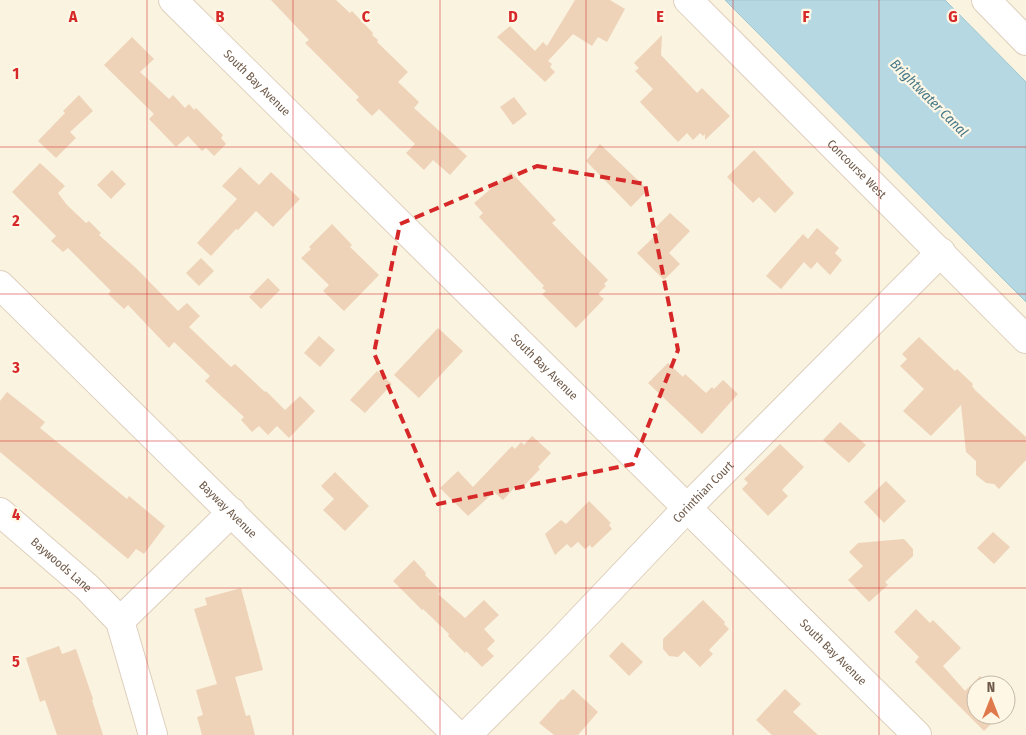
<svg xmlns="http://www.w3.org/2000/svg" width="1026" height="735" font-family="'Fira Sans Condensed',sans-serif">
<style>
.water{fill:#b6d8e2;stroke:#9dc6d3}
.building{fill:#eed3b9}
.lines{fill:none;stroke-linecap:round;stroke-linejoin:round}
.minor-casing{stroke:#decfbd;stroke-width:30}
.minor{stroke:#fff;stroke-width:28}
.marked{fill:none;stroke:#d62828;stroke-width:4;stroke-dasharray:10 6;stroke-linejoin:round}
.grid{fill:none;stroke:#d62828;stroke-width:1;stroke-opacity:0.55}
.labels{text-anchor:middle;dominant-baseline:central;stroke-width:4.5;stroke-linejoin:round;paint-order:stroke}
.street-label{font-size:12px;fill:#6f5a49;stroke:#fef7e6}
.water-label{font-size:14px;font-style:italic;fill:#477889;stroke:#fef7e6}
.grid-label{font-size:16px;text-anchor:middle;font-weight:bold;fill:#d62828;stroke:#fef7e6;stroke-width:4.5;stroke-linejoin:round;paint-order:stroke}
</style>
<rect width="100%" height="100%" fill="#faf3e0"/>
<polygon class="water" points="725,0 945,0 1026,82 1026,302"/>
<g class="building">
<polygon points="271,0 336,0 350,13 352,11 373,33 372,35 378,40 377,42 408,72 398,82 419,102 414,108 467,156 450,175 433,160 424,170 406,153 415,144 379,109 372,116 356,100 359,97 305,43 309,40"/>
<polygon points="575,0 610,0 625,9 607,42 598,37 592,46 573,34 548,61 552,64 550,67 555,72 545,82 497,37 510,26 535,51 543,42 547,46"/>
<polygon points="662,35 661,55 697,93 702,88 730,116 705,140 705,134 703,136 700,133 693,140 687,133 678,142 640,102 653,89 635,71 639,68 634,63"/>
<polygon points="132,37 154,59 140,72 169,99 173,95 185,108 189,104 194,110 196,108 223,135 221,138 226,144 214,156 206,148 202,151 188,136 176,147 149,119 154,114 104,65"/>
<polygon points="79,95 93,111 70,132 76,138 56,158 38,141 65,113 63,111"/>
<polygon points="514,97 527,114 513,125 500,107"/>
<polygon points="600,144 648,190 631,207 586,161"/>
<polygon points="754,150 794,193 775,213 759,197 753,203 727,177"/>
<polygon points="40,163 65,186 58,193 67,205 86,223 89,221 101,233 99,235 136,268 178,311 187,303 200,316 189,327 231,367 235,364 265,392 266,391 285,410 300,396 315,411 289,438 277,426 268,435 259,426 252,432 241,420 244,417 205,381 210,376 174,342 169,348 128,305 124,309 108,294 111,291 68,248 63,252 51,241 56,236 12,192"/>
<polygon points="240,167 259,185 271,172 300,199 273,227 256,211 238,230 236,229 211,256 197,243 237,199 222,186"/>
<polygon points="112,170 126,184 111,199 97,185"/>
<polygon points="511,172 556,220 552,223 608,280 604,284 606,286 598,294 604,299 576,328 542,294 546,291 542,288 544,286 479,217 483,213 474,203"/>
<polygon points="670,213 690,231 669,253 680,264 664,280 637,253 659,232 655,228"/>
<polygon points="332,224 352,245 350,247 379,275 344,311 323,291 329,285 301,258 311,249 309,247"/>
<polygon points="817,228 839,248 835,253 842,260 830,275 817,262 811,269 804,262 781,289 766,276 803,234 808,239"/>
<polygon points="201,258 214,271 199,286 186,273"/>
<polygon points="268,278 280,290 261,309 249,297"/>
<polygon points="438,328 463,351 419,398 394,375"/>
<polygon points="319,336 335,350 320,367 304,353"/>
<polygon points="919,337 955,371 957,369 973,384 972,386 975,390 1026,437 1026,460 999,489 994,484 986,483 976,475 976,461 966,452 961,405 931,436 903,411 924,389 900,366 907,359 902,354"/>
<polygon points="668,363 683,377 685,374 706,393 712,387 714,389 723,380 738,394 702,434 648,383"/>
<polygon points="377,371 392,384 365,413 350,400"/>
<polygon points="7,392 45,422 40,428 127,499 129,496 165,526 144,554 136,549 128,559 0,452 0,401"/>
<polygon points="840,422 866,445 849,463 823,440"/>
<polygon points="532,436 551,453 538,467 540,469 519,491 515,487 503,500 494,492 468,516 440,488 458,471 473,487 512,446 515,449 521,442 524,445"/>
<polygon points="780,444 804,467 782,490 788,496 768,516 742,489 748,483 744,479"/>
<polygon points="335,472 369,506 345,531 323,510 334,499 321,486"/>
<polygon points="886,481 906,501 884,523 864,502"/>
<polygon points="589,501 611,523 609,525 612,529 592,548 590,545 585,549 578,542 571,548 567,544 555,555 545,534 561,520 566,524"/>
<polygon points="993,532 1010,547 994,564 977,548"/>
<polygon points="904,539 913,549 913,556 885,582 888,585 869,602 848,580 863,566 849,552 858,543"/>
<polygon points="414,560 426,573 425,575 441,591 438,594 465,618 484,600 499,615 484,629 495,641 487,649 494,656 482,667 466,651 465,653 448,636 449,634 423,609 422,610 393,581"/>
<polygon points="241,588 263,670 235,677 246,716 250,715 255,735 202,735 197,717 203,715 196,690 217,684 194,609 207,605 205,598"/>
<polygon points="703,600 725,622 724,624 729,629 709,650 713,654 700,667 684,651 678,657 669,656 663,649 663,639"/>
<polygon points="916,609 930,623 933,620 961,648 943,666 965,691 980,676 989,685 976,685 976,715 1000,715 984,731 915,662 919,657 894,632"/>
<polygon points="622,642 643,662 629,676 609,656"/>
<polygon points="59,646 62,654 76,649 93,699 92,700 103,735 57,735 45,700 40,702 26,658"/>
<polygon points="573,689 598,712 578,735 554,735 539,723 561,699 563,700"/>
<polygon points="785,689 801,704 793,712 818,735 772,735 756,720"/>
</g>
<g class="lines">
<defs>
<g id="minor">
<path id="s1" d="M 173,0 L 917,735"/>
<path id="s2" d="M 688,0 L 1026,339"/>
<polyline points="986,0 1026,41"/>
<path id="s3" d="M 0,285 L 457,735"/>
<path id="s4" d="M 0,512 L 87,587 L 120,621 L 153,735"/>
<polyline points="120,621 232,512"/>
<path id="s5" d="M 467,735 L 558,644 L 688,507 L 941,252"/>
</g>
</defs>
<use href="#minor" class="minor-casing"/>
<use href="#minor" class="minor"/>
</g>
<path class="marked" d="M 537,166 L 645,184 L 678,350 L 633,464 L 438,504 L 374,353 L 400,224 Z"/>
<path class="grid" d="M 147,0 L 147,735M 293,0 L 293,735M 440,0 L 440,735M 586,0 L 586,735M 733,0 L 733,735M 879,0 L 879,735M 0,147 L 1026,147M 0,294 L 1026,294M 0,441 L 1026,441M 0,588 L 1026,588"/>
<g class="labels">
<g class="street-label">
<text stroke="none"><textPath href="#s1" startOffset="118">South Bay Avenue</textPath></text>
<text stroke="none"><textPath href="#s2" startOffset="239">Concourse West</textPath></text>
<text stroke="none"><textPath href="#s1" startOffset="522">South Bay Avenue</textPath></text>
<text stroke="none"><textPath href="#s5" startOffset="339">Corinthian Court</textPath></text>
<text stroke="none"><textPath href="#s3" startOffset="320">Bayway Avenue</textPath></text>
<text stroke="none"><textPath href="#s4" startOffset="81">Baywoods Lane</textPath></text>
<text stroke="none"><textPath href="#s1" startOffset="928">South Bay Avenue</textPath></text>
</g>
<g class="water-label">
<text transform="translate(929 98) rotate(45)">Brightwater Canal</text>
</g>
</g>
<g class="grid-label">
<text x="73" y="22">A</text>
<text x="220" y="22">B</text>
<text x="366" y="22">C</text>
<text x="513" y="22">D</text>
<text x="660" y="22">E</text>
<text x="806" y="22">F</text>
<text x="953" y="22">G</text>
<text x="16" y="79">1</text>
<text x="16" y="226">2</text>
<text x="16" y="373">3</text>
<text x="16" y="520">4</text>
<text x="16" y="667">5</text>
</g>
<g transform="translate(991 700)"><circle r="24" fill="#fef7e6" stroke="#c5b8a7"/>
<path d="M0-4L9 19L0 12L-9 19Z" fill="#df794b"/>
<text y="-8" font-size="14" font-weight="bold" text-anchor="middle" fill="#6f5a49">N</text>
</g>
</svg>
